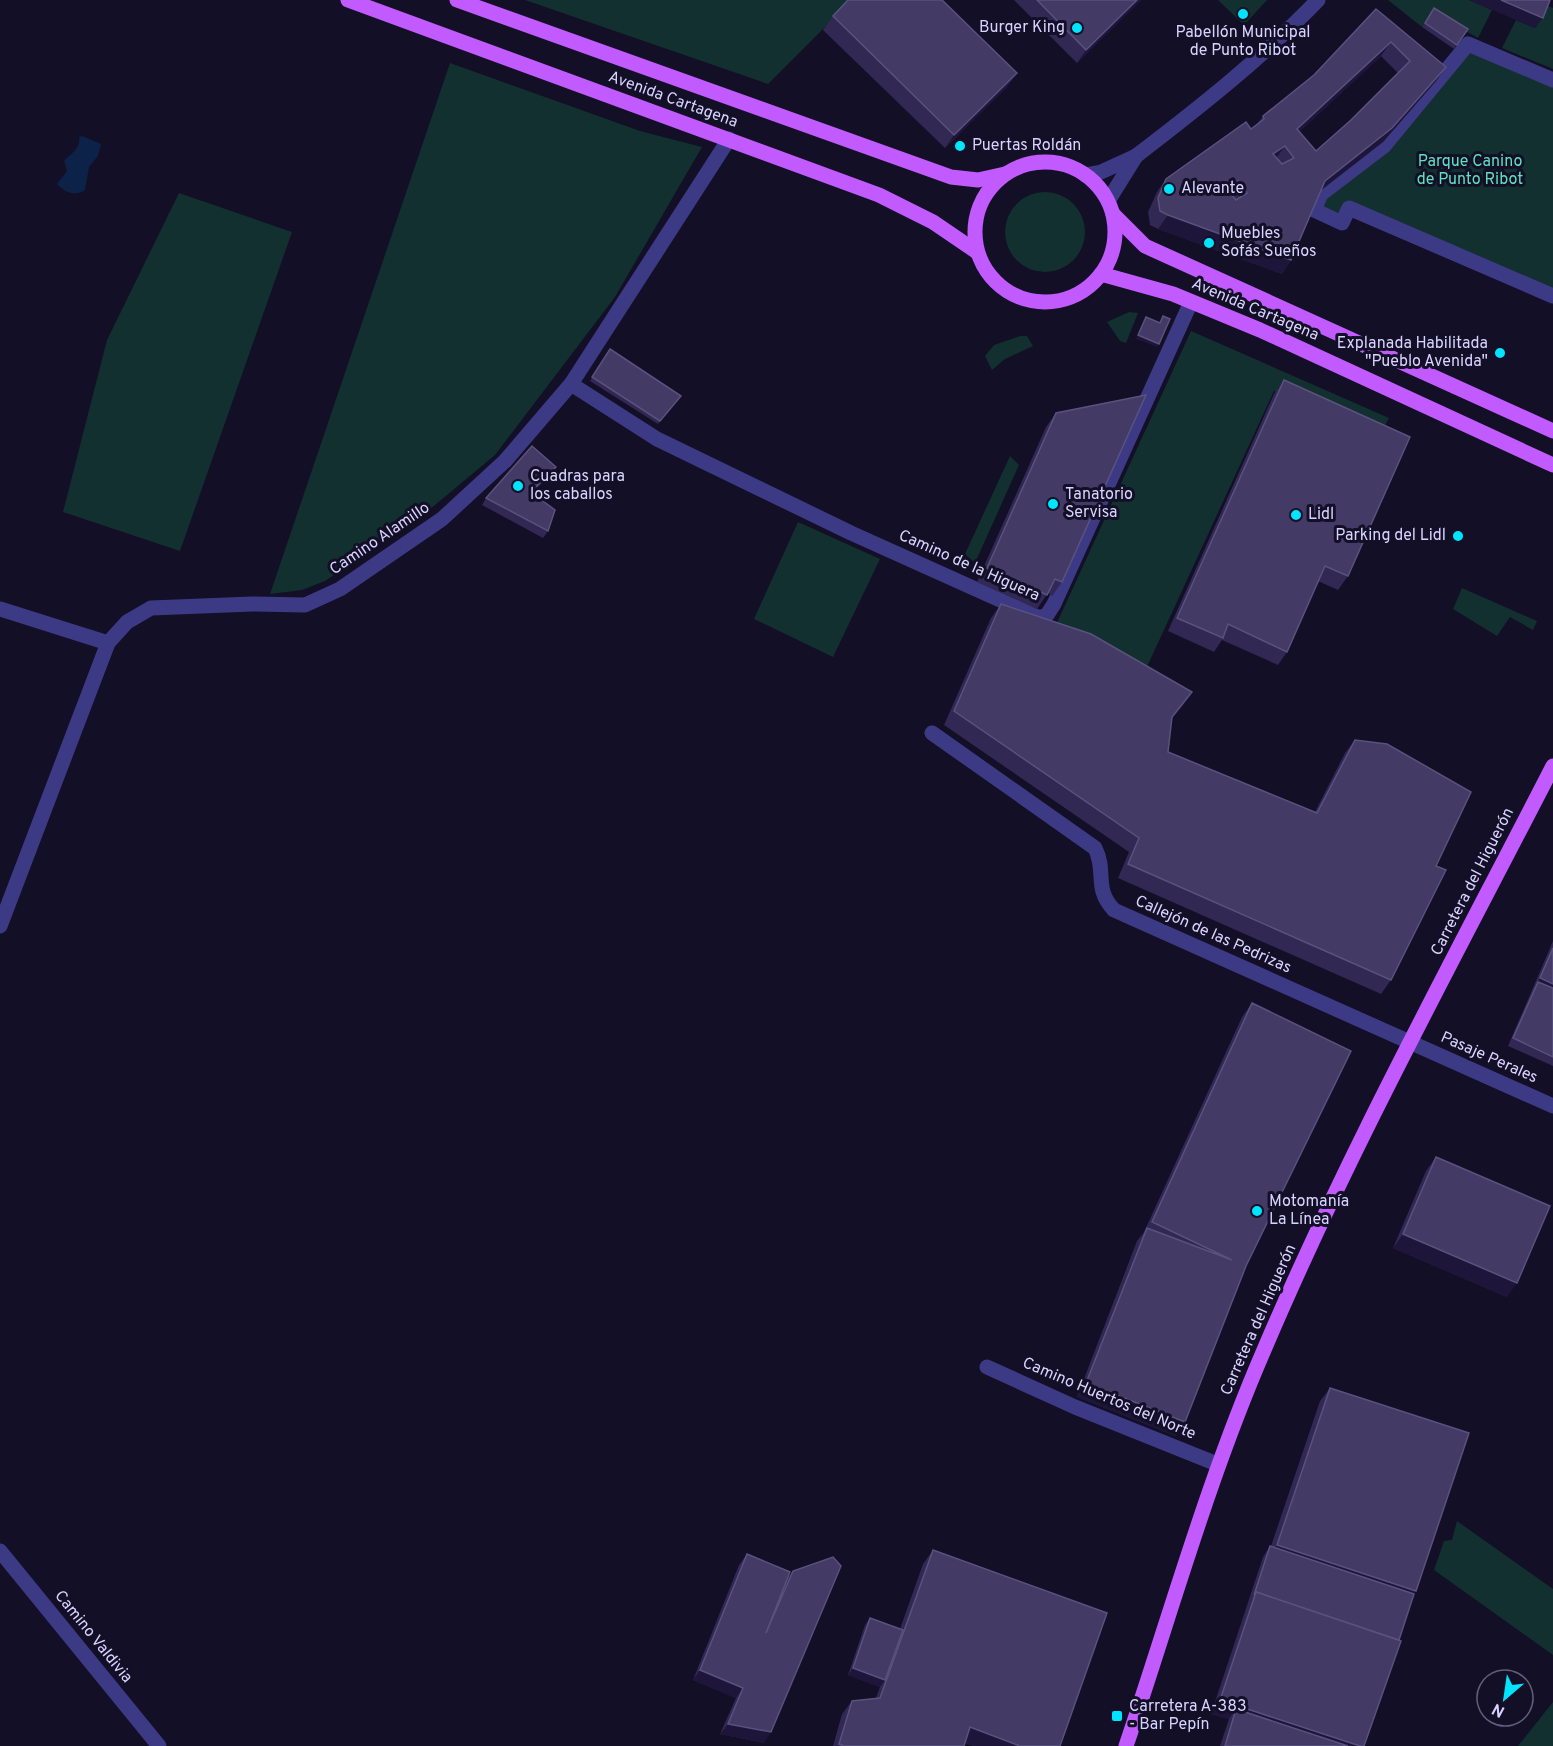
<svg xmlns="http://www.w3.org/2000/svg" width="1553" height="1746" font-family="Overpass,sans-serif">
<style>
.green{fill:#12302f}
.water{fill:#0c2248}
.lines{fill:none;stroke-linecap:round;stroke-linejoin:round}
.minor{stroke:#3d3a85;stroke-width:15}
.major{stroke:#c25bff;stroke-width:15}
.wall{fill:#312854;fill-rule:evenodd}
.shaded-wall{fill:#1d163a}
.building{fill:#433a66;stroke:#5a527e;stroke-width:1.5;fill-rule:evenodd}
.poi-dot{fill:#00e5ff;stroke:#130f26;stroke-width:2}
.labels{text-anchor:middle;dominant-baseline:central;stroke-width:6;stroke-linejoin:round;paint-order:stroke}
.poi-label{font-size:16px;fill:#d9d4ff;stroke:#130f26;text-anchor:start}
.street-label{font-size:16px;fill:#d9d4ff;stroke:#130f26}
.park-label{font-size:16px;fill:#5fe0c0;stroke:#130f26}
</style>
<rect width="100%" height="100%" fill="#130f26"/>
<g class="green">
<polygon points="525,0 852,0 768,84"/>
<polygon points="1218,0 1267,0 1244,25"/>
<polygon points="1388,0 1469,0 1492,10 1478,38 1432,12 1422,27"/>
<polygon points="1546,5 1553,8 1553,69 1502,48 1516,20 1535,28"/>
<polygon points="1468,44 1553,80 1553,296 1349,209 1342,223 1314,210"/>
<polygon points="450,63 640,131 702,147 615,297 495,455 417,520 325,581 302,590 270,594"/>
<circle cx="1045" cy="232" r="40"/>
<polygon points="179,193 292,232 180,551 63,512 107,340"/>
<polygon points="1129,312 1138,313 1126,343 1120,341 1107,322"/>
<polygon points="1191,331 1389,418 1380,435 1392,445 1274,391 1146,669 1055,627"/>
<polygon points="1020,336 1027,336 1033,346 1005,359 992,370 985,356 994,345"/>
<polygon points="1010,456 1019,465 975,563 965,554"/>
<polygon points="798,522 880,559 833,657 754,619"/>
<polygon points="1462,588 1537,621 1533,630 1510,617 1497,636 1453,609"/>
<polygon points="1457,1521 1553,1589 1553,1655 1434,1570 1444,1541 1452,1540"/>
<polygon points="1553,1702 1553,1746 1518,1746"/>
</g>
<path class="water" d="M 82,136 L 101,144 L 98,156 L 89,167 L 85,190 C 75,197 64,192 57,184 L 67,171 L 64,161 C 70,154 81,149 79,137 Z"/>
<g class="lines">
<g class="minor">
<polyline points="1553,80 1468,44 1384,146 1321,194 1314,210 1342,223 1349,208 1553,296"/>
<path d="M 1136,156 C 1200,107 1262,58 1318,0"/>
<polyline points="1085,175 1101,172 1136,156 1108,201"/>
<polyline points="571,384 657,439 851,533 1040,618 1047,615 1054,604 1191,302"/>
<polyline points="0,609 108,643"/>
<path d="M 932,733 L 1095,848 C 1107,872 1093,888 1114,910 L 1553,1106"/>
<polyline points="0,926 108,643 127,622 151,608 252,604 305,605 340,589 442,519 505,461 571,384 729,139"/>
<polyline points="987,1367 1075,1407 1217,1464"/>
<polyline points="0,1551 159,1746"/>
</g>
<g class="major">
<polyline points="348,0 879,195 933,222 977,252"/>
<polyline points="457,0 951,177 978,180 1005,174"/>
<circle cx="1045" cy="232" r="70"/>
<polyline points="1113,214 1145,246 1553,431"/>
<polyline points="1101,274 1173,294 1260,330 1553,465"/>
<path d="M 1126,1746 C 1171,1613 1208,1479 1264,1350 C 1349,1150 1454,959 1553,766"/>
</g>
</g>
<g class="wall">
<polygon points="1014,0 1141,0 1077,63"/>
<polygon points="1434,8 1468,29 1454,49 1422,27"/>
<path d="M 1376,9 L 1446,67 L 1436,81 L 1383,142 L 1321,190 L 1291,260 L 1282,274 L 1158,229 L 1150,225 L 1148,212 L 1157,192 L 1166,179 L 1251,129 L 1257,124 L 1263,116 L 1314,75 ZM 1381,56 L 1398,73 L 1351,120 L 1316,151 L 1299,132 Z"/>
<polygon points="833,16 1017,73 1007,87 945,148 823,30"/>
<polygon points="610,349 681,396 658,424 590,381"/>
<polygon points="1284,380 1348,576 1338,590 1318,581 1287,652 1278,665 1222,640 1214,652 1168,631 1274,394"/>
<polygon points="1056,413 1062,582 1052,596 1048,593 1037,609 977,582 1046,427"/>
<polygon points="551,474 532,493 548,531 543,538 482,505 486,498"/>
<polygon points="1001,604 1192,692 1172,719 1168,752 1315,812 1345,753 1355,740 1436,866 1391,980 1381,994 1118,878 1129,852 944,725 991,618"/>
<polygon points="1553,941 1553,1066 1508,1046"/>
<polygon points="1252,1003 1246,1266 1176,1436 1077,1397 1137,1241 1144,1232 1242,1017"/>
<polygon points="1436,1157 1507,1297 1393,1248 1426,1171"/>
<polygon points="1330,1388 1414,1594 1364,1746 1220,1746 1229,1719 1211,1714 1263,1557 1270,1546 1271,1546 1320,1401"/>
<polygon points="933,1550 1060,1746 974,1746 965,1743 964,1746 833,1746 842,1714 852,1701 876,1698 880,1687 848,1675 865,1625 870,1618 900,1629 923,1564"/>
<polygon points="747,1554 787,1580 793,1571 764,1743 720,1734 736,1698 693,1680 739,1565"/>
</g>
<g class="shaded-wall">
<polygon points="1137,0 1141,0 1077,63 1086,50"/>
<polygon points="1469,0 1501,0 1543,18 1535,28"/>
<polygon points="1391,42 1381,56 1287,143 1297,129"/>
<polygon points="1446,67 1436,81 1383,142 1315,195 1325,181"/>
<polygon points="1017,73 1007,87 945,148 954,135"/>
<polygon points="1285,146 1275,160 1273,154"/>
<polygon points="1238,181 1228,195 1227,189"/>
<polygon points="1168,215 1291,260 1282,274 1158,229"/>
<polygon points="1138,335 1159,344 1157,347 1136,339"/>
<polygon points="556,467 551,474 526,499 531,492"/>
<polygon points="1192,692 1183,706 1162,730 1172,717"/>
<polygon points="1540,978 1553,984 1553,997 1538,982"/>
<polygon points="1403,1234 1517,1283 1507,1297 1393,1248"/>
<polygon points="1086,1383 1185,1422 1176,1436 1077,1397"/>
<polygon points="1277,1545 1416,1591 1407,1605 1267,1558"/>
<polygon points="853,1668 885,1680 880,1687 848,1675"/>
<polygon points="700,1670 743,1688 736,1698 693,1680"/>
<polygon points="1220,1700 1360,1746 1309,1746 1236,1709 1229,1719 1211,1714"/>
<polygon points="728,1724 771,1732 764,1743 720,1734"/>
<polygon points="970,1727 1020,1746 974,1746 960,1741"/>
</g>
<g class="building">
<polygon points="848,0 942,0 1017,73 954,135 833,16"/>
<polygon points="1037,0 1137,0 1086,50"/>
<polygon points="1501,0 1550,0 1543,18"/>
<polygon points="1434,8 1468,29 1457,45 1425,23"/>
<path d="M 1376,9 L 1446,67 L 1392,128 L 1325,181 L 1291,260 L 1168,215 L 1160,211 L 1158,198 L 1166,179 L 1246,122 L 1251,129 L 1264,119 L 1263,116 L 1314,75 ZM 1391,42 L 1410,61 L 1351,120 L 1316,151 L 1297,129 ZM 1285,146 L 1294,158 L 1282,164 L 1273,154 ZM 1238,181 L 1247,193 L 1236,200 L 1227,189 Z"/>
<polygon points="1163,316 1170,319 1159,344 1138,335 1146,317 1160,323"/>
<polygon points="610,349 681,396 660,421 592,377"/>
<polygon points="1284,380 1410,437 1348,576 1325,566 1287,652 1228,624 1223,638 1177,618"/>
<polygon points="1146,395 1062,582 1055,579 1047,595 987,568 1056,413"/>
<polygon points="532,446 556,467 531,492 555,510 548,531 486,498"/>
<polygon points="1001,604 1091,634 1192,692 1172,717 1168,752 1317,813 1355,740 1387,744 1471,792 1436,866 1446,870 1391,980 1128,864 1139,838 954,711"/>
<polygon points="1553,948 1553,984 1540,978"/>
<polygon points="1538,982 1553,988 1553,1057 1513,1038"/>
<polygon points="1252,1003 1351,1051 1246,1266 1185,1422 1086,1383 1147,1228 1232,1260 1152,1222"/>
<polygon points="1436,1157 1550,1206 1517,1283 1403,1234"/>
<polygon points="1330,1388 1469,1433 1416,1591 1277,1545"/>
<polygon points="1270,1546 1414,1594 1399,1640 1256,1592 1254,1595"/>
<polygon points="933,1550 1107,1613 1060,1746 1020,1746 970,1727 964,1746 844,1746 839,1744 852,1701 880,1698"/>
<polygon points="747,1554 790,1572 766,1633 793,1571 833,1557 841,1566 771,1732 728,1724 743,1688 700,1670"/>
<polygon points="1256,1592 1401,1641 1364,1746 1360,1746 1220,1700"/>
<polygon points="870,1618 903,1630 885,1680 853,1668"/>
<polygon points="1236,1709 1348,1746 1225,1746"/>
</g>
<g class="poi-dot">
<circle cx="1243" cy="14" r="6"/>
<circle cx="1077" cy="28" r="6"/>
<circle cx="960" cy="146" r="6"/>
<circle cx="1169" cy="189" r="6"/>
<circle cx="1209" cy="243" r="6"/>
<circle cx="1500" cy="353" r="6"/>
<circle cx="518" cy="486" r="6"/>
<circle cx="1053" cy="504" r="6"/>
<circle cx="1296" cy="515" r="6"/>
<circle cx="1458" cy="536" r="6"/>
<circle cx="1257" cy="1211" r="6"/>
<rect x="1111" y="1710" width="12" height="12" rx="3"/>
</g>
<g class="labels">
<g class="poi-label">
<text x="1065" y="28" text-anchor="end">Burger King</text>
<text x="1243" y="33" text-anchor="middle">Pabellón Municipal<tspan x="1243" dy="18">de Punto Ribot</tspan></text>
<text x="972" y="146">Puertas Roldán</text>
<text x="1181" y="189">Alevante</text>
<text x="1221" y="234">Muebles<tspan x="1221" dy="18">Sofás Sueños</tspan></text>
<text x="1488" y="344" text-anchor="end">Explanada Habilitada<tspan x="1488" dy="18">"Pueblo Avenida"</tspan></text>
<text x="530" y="477">Cuadras para<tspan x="530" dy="18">los caballos</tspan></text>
<text x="1065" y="495">Tanatorio<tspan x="1065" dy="18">Servisa</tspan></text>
<text x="1308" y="515">Lidl</text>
<text x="1446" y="536" text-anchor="end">Parking del Lidl</text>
<text x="1269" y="1202">Motomanía<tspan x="1269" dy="18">La Línea</tspan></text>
<text x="1129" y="1707">Carretera A-383<tspan x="1129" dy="18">- Bar Pepín</tspan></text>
</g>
<g class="street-label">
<text transform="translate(673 100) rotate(20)">Avenida Cartagena</text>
<text transform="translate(1255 310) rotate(23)">Avenida Cartagena</text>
<text transform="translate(380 539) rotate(-34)">Camino Alamillo</text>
<text transform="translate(969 566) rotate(24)">Camino de la Higuera</text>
<text transform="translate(1473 882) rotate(-63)">Carretera del Higuerón</text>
<text transform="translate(1213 935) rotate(24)">Callejón de las Pedrizas</text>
<text transform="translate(1489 1058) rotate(24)">Pasaje Perales</text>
<text transform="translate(1259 1320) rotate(-66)">Carretera del Higuerón</text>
<text transform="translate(1109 1399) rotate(23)">Camino Huertos del Norte</text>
<text transform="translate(93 1637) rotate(51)">Camino Valdivia</text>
</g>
<g class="park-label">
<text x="1470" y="162">Parque Canino<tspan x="1470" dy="18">de Punto Ribot</tspan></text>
</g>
</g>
<g transform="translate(1505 1698) rotate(209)"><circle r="28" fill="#130f26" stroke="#625e7d" stroke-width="1.5"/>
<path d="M0-4.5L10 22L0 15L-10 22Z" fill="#00e5ff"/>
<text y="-9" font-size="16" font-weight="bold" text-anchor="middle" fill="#d9d4ff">N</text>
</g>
</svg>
